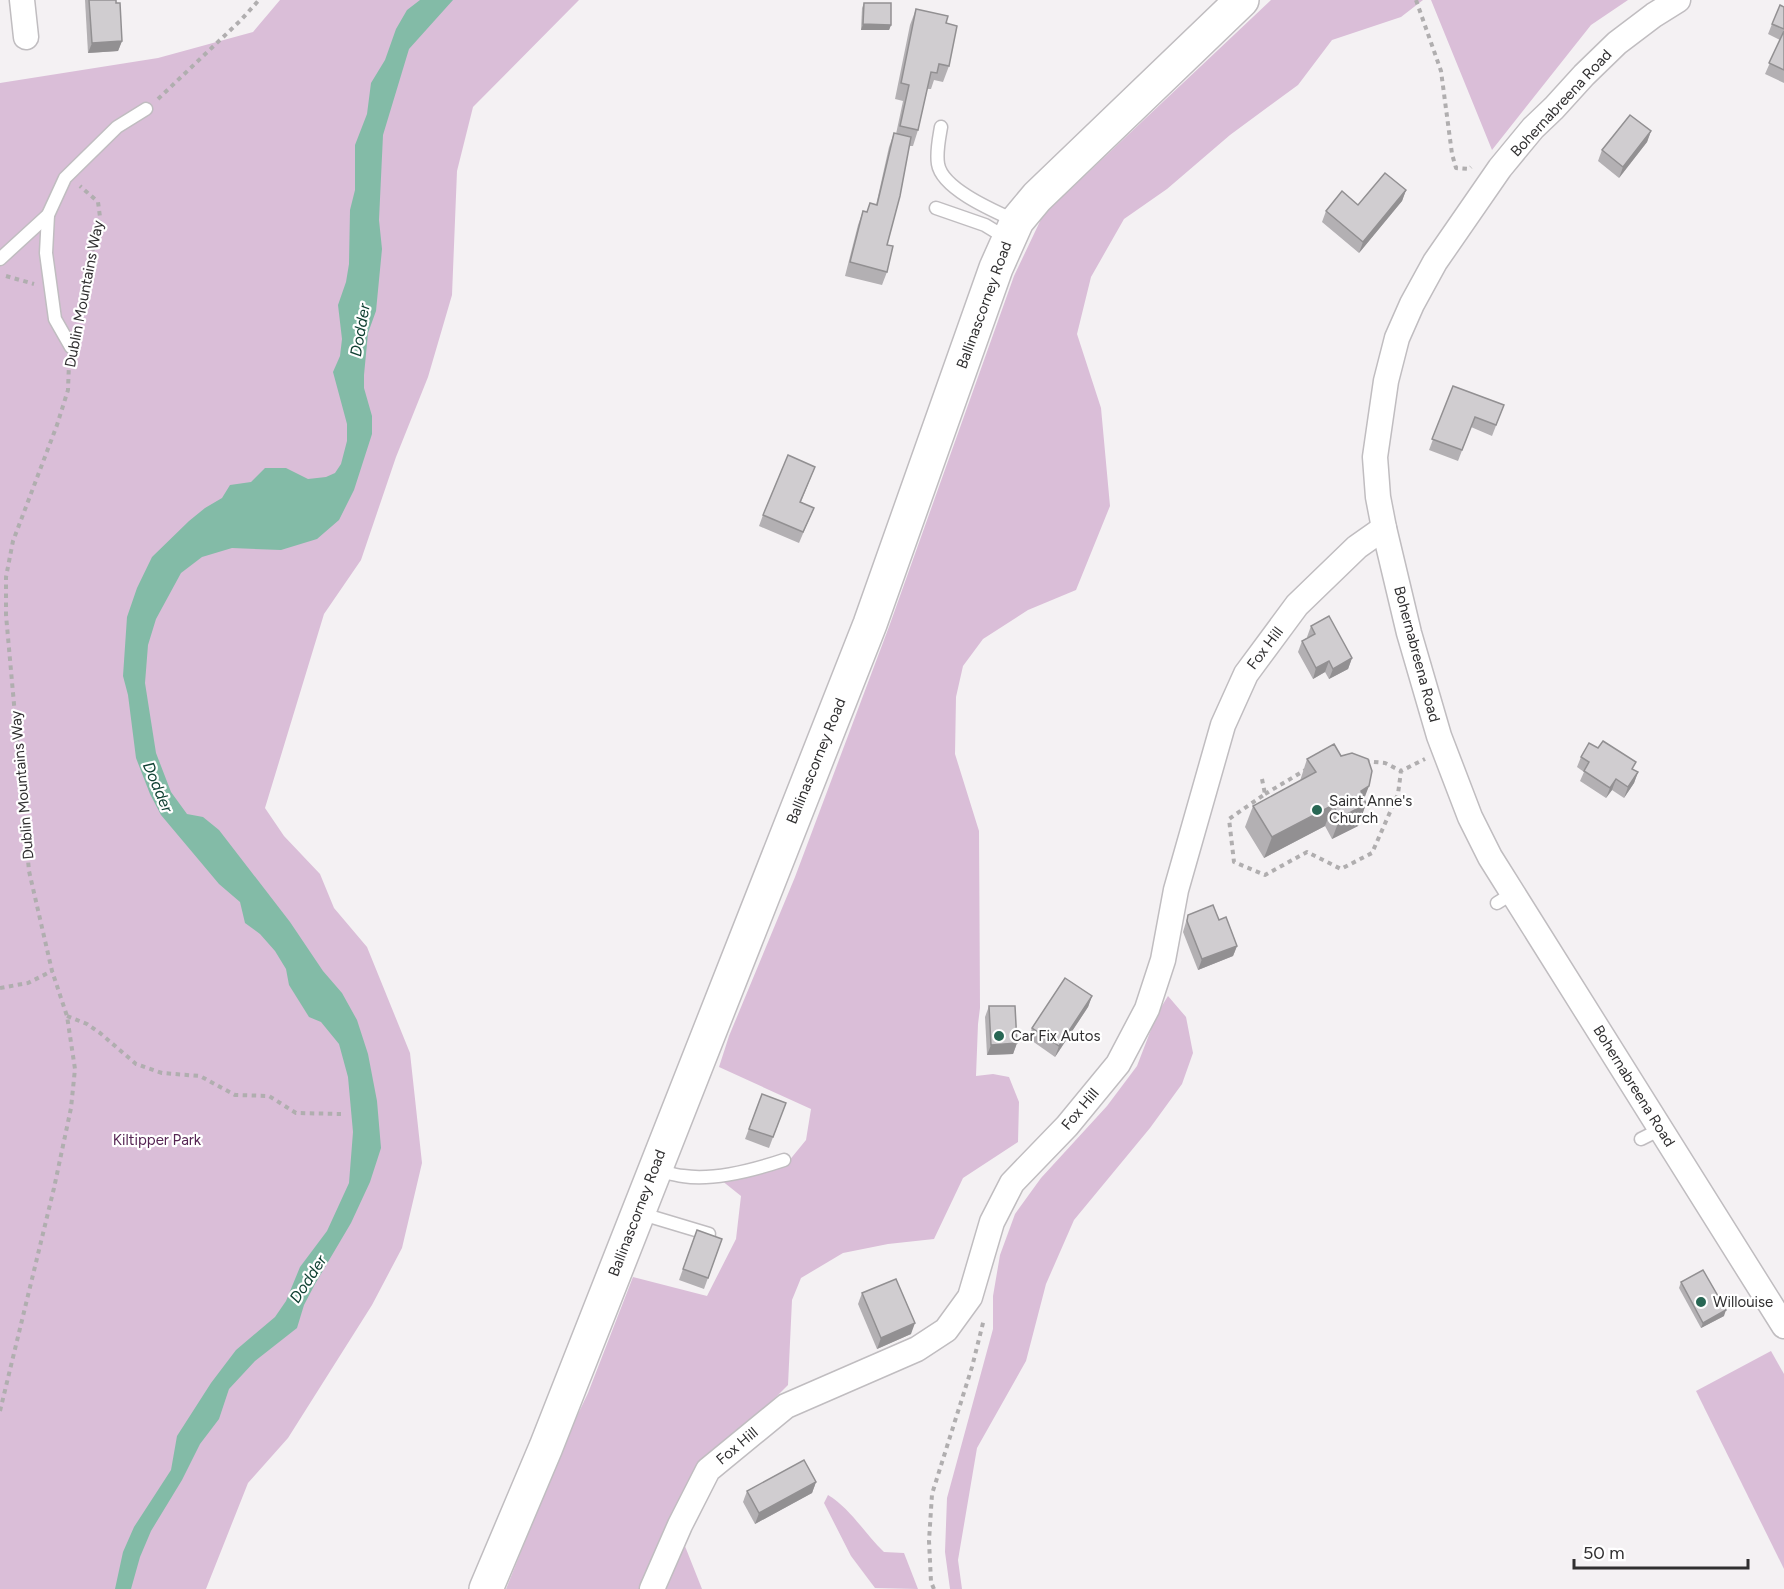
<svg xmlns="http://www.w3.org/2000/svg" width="1784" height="1589" font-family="Figtree,sans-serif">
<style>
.green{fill:#dabed8}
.water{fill:#83bba7}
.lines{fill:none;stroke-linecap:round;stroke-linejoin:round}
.lane-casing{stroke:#c0bdc0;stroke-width:15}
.street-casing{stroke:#c0bdc0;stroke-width:27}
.secondary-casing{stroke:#c0bdc0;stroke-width:36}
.path{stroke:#b0aeaf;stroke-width:4;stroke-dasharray:4.5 4.5;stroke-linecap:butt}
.lane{stroke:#fff;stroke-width:12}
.street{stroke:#fff;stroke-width:24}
.secondary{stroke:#fff;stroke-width:33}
.wall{fill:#b3b0b3}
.shaded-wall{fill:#929092}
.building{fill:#d0cdd0;stroke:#929092;stroke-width:1.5}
.poi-dot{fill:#286754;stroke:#fff;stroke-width:2}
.labels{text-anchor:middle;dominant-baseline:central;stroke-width:4.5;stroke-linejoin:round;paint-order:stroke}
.street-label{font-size:15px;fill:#302f30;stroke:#fff}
.poi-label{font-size:15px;fill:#302f30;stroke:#fff;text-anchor:start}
.park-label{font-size:15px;fill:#562654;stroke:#fff}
.water-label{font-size:16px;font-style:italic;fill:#0f4032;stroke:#fff}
</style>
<rect width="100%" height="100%" fill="#f4f1f3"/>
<g class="green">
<polygon points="280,0 579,0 473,107 457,171 452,295 428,377 396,457 361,560 324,614 265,808 284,836 320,874 334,908 367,947 410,1053 422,1163 402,1248 372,1305 288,1438 248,1483 206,1589 0,1589 0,83 158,58 253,32"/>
<polygon points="1271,0 1423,0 1401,17 1332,40 1298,85 1230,135 1167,189 1124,219 1091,277 1077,334 1101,408 1110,506 1076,590 1028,610 983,639 963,666 956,697 955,754 979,831 980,1008 978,1024 976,1076 993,1074 1009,1077 1019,1102 1018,1142 963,1178 934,1239 888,1244 843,1253 801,1278 792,1300 788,1385 761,1412 675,1521 702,1589 506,1589 567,1437 588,1393 633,1277 707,1296 736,1239 741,1196 721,1180 754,1175 788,1162 806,1140 811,1109 719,1067 729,1036 795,877 890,624 1014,276 1043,215"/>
<polygon points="1431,0 1628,0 1591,25 1492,150"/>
<polygon points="1168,996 1186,1017 1193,1053 1182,1084 1150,1128 1074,1220 1046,1284 1026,1361 977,1448 958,1560 962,1589 950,1589 945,1552 947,1498 993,1329 993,1296 1000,1255 1015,1214 1041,1178 1107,1106 1137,1066 1157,1014"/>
<polygon points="1771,1351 1784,1374 1784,1569 1696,1391"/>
<path d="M 828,1495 C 851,1509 865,1534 884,1552 L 904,1553 L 918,1589 L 875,1588 L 851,1556 L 824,1503 Z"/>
</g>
<polygon class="water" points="420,0 453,0 409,49 383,135 379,220 382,249 376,311 368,333 364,375 364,388 372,416 372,434 354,490 339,520 317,539 281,550 232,548 202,557 181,573 156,619 148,645 145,683 156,753 171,792 187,814 203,817 219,830 290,922 323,971 342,993 357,1020 368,1054 377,1101 381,1148 370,1182 351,1223 315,1284 304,1305 297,1328 255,1361 229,1389 219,1419 200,1444 182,1480 151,1531 140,1557 131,1589 115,1589 123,1552 134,1527 171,1470 177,1436 211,1383 236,1350 275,1317 286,1301 300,1267 327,1231 349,1183 353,1132 348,1077 339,1044 321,1022 309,1017 289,985 286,969 275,951 260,934 245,923 240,902 219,884 161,815 150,794 136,758 128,695 123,676 127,617 137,588 152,557 189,521 205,508 222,498 230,485 251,482 265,468 286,468 308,479 326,477 335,473 341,464 347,441 347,424 333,372 340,356 342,339 338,305 346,282 349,264 350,210 355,190 355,145 367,114 371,83 385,60 396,29 407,10"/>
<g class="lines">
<defs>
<g id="lane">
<path d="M 941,127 C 939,139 936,152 938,164 C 942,189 994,211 1016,221"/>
<polyline points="936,208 985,225 1008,239"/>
<polyline points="0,259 48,215"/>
<polyline points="71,347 55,319 46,253 48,215 65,178 117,127 146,109"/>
<polyline points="1497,903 1513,893"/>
<polyline points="1641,1139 1661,1129"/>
<path d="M 656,1170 C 665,1172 674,1175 683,1176 C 714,1181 754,1170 784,1160"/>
<polyline points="639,1213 709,1234"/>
</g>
<g id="street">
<polyline points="22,0 26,37"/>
<polyline points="1678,0 1654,15 1617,43 1584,75 1554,108 1533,128 1500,168 1435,262 1412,304 1397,338 1386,381 1375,457 1378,497 1384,528 1409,633 1439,736 1470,817 1490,857 1784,1326"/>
<polyline points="652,1589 680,1525 708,1470 786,1406 917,1349 946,1330 970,1297 992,1222 1012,1183 1067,1126 1118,1064 1147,1009 1163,960 1176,890 1223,725 1246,674 1297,605 1357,547 1384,528"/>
</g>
<polyline id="secondary" points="486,1589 546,1447 870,624 996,268 1017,221 1037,197 1242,0"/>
</defs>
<use href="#lane" class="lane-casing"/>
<use href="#street" class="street-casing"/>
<use href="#secondary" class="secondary-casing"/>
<g class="path">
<polyline points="1416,0 1441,71 1452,154 1456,168 1469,169 1471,167"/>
<polyline points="158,99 241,20 259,0"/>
<polyline points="6,276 34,284"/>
<polyline points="77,321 100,217 98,202 80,186"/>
<polyline points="1365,761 1385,763 1401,771"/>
<polyline points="1262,779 1265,794 1229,819 1234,862 1265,875 1307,852 1341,869 1372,853 1398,794 1401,771 1425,759"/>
<polyline points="1265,794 1307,769"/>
<polyline points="0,988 28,983 52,971"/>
<polyline points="67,1016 87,1024 100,1033 136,1064 162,1073 200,1076 235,1095 269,1096 296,1113 341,1114"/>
<polyline points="0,1411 54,1188 71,1108 75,1069 67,1016 52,971 29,871 6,615 6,577 13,541 57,425 68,390 69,363"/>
<polyline points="934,1589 931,1582 929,1541 932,1494 972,1367 984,1319"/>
</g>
<use href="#lane" class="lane"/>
<use href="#street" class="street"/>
<use href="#secondary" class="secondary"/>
</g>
<g class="wall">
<polygon points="85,0 116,0 122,41 118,51 88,53"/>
<polygon points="864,3 891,25 889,30 861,30 862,8"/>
<polygon points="1784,7 1784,83 1765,74 1780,40 1768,34 1772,24"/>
<polygon points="916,9 946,23 949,66 943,82 934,80 931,89 927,89 918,130 913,146 909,146 887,245 887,272 882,285 845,276 858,225 863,211 867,212 870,203 876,205 889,147 894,133 896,134 903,101 895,99 910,25"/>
<polygon points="1651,131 1647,142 1619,178 1598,161 1602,150"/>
<polygon points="1406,190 1402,201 1359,253 1322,222 1326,211 1358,205"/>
<polygon points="1453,386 1504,405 1492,436 1471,427 1458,461 1429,450"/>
<polygon points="815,467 801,502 814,508 799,543 759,526 763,515"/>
<polygon points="1311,626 1352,658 1348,669 1329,679 1325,672 1313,679 1298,652 1302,641 1308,638 1307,637"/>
<polygon points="1581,757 1633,770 1638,772 1634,783 1624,798 1612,790 1606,798 1580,781 1584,772 1577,767"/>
<polygon points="1307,759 1364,799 1366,804 1358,826 1332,839 1325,826 1264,858 1245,827 1253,806 1300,781"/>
<polygon points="1188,915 1219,920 1237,946 1233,956 1198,970 1183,932"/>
<polygon points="1092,996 1088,1007 1055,1057 1028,1038 1032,1028"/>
<polygon points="989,1006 1017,1043 1013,1054 987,1055 985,1017"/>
<polygon points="762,1094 786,1103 769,1148 745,1139"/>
<polygon points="697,1230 722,1239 704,1289 679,1280"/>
<polygon points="1681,1282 1724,1316 1701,1328 1679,1288"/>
<polygon points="862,1293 911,1334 877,1349 858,1304"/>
<polygon points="816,1482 812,1493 755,1524 743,1502 747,1491"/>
</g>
<g class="shaded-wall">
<polygon points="863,24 891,25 889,30 861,30"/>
<polygon points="122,41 118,51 88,53 92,43"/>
<polygon points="1651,131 1647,142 1619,178 1623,167"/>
<polygon points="1406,190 1402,201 1359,253 1363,242"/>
<polygon points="1352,658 1348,669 1329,679 1333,669"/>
<polygon points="1329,661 1325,672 1313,679 1316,668"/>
<polygon points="1638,772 1634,783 1624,798 1628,787"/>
<polygon points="1616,779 1612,790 1606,798 1610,788"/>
<polygon points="1369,786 1361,807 1366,804 1358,826 1332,839 1340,818 1361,791"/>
<polygon points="1333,805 1325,826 1264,858 1272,837"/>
<polygon points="1237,946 1233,956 1198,970 1202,959"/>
<polygon points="1092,996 1088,1007 1055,1057 1059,1046"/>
<polygon points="1017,1043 1013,1054 987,1055 991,1045"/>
<polygon points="1726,1310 1724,1316 1701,1328 1703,1323"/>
<polygon points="915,1323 911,1334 877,1349 881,1338"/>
<polygon points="816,1482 812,1493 755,1524 759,1513"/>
</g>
<g class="building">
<polygon points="89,0 116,0 116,3 120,3 122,41 92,43"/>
<polygon points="864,3 891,3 891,25 863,24"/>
<polygon points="1780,5 1784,7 1784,29 1772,24"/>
<polygon points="916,9 948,16 946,23 957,26 949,66 939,64 937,73 931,72 918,130 900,126 909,85 901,83"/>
<polygon points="1784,31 1784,70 1769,63"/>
<polygon points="1630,115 1651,131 1623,167 1602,150"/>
<polygon points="894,133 911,137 900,196 887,245 893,246 887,272 850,262 863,211 867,212 870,203 877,205"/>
<polygon points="1385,173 1406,190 1363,242 1326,211 1342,191 1358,205"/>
<polygon points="1453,386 1504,405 1496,425 1475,417 1462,450 1432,439"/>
<polygon points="788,455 815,467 800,502 814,508 803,532 763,515"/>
<polygon points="1329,616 1352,658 1333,669 1329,661 1316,668 1302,641 1315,634 1311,626"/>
<polygon points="1603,741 1636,762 1632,769 1638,772 1628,787 1616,779 1610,788 1584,771 1589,762 1581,757 1589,743 1598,748"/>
<polygon points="1334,744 1341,756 1352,753 1368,759 1372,771 1369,786 1361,791 1366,804 1340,818 1333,805 1272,837 1253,806 1316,772 1307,759"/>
<polygon points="1213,905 1219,920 1226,917 1237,946 1202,959 1187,921 1188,915"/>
<polygon points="1065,978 1092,996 1059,1046 1032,1028"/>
<polygon points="989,1006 1015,1006 1017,1043 991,1045"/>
<polygon points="762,1094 786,1103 773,1137 749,1129"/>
<polygon points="697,1230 722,1239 708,1278 683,1269"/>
<polygon points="1703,1270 1726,1310 1703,1323 1681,1282"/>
<polygon points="896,1279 915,1323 881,1338 862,1293"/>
<polygon points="804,1460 816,1482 759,1513 747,1491"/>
</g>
<g class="poi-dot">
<circle cx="1317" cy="810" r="6"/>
<circle cx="999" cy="1036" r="6"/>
<circle cx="1701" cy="1302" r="6"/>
</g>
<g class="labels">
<g class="street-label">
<text transform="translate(1561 103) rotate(-47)">Bohernabreena Road</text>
<text transform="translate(84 294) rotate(-79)">Dublin Mountains Way</text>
<text transform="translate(984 305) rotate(-70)">Ballinascorney Road</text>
<text transform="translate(1265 648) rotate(-53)">Fox Hill</text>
<text transform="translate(1417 654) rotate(75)">Bohernabreena Road</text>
<text transform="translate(816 761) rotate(-68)">Ballinascorney Road</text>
<text transform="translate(22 785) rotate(-95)">Dublin Mountains Way</text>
<text transform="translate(1634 1086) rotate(58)">Bohernabreena Road</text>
<text transform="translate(1080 1109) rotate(-50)">Fox Hill</text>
<text transform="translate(637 1213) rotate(-69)">Ballinascorney Road</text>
<text transform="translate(737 1446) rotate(-40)">Fox Hill</text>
</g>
<g class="poi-label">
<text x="1329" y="801">Saint Anne's<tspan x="1329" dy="17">Church</tspan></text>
<text x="1011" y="1036">Car Fix Autos</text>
<text x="1713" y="1302">Willouise</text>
</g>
<g class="park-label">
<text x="157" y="1140">Kiltipper Park</text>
</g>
<g class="water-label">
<text transform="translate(360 330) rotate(-80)">Dodder</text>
<text transform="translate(158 787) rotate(67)">Dodder</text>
<text transform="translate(308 1279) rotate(-57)">Dodder</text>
</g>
</g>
<path d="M1574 1559v9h174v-9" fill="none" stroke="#302f30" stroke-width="3"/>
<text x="1583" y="1559" font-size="18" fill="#302f30" stroke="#ffffff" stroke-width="4.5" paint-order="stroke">50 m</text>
</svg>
